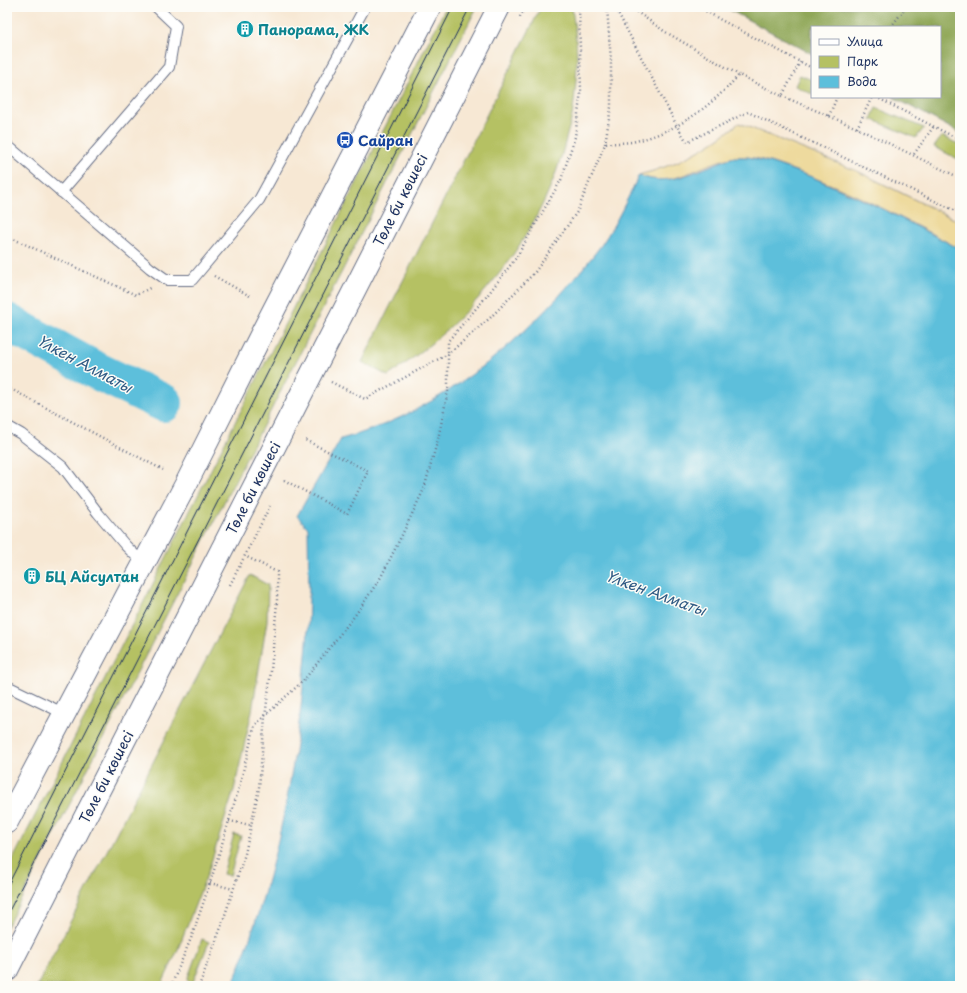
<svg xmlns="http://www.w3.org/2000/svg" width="967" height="993" font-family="'Playpen Sans',sans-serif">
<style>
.green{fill:#b5c163;stroke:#687860}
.forest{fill:#90a759;stroke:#566b5c}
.sand{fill:#eeda9e;stroke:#84847e}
.water{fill:#5dbfdb;stroke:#3c779c}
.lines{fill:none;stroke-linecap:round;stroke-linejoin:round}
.river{stroke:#5dbfdb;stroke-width:38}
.service-casing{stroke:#687087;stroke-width:12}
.secondary-casing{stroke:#687087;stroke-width:24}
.path{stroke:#687087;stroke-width:2.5;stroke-dasharray:1 3;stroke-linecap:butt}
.service{stroke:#fff;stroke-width:10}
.secondary{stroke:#fff;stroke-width:22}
.tram{stroke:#1b2f5e;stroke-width:1}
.labels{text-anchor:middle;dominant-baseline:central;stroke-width:3;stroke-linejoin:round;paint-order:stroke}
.culture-label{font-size:14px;font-weight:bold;fill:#0d838f;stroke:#fdfcf7;text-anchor:start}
.transit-label{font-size:14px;font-weight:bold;fill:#164399;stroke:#fdfcf7;text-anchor:start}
.street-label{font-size:14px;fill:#1b2f5e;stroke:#fdfcf7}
.water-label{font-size:15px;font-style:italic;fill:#2f5a84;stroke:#fdfcf7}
</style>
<rect width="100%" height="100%" fill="#fdfcf7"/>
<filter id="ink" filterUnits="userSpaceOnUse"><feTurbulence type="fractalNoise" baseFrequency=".025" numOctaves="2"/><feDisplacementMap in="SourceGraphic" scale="8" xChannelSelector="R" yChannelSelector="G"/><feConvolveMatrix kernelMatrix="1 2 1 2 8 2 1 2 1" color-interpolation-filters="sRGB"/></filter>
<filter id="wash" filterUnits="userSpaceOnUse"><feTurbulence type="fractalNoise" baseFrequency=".012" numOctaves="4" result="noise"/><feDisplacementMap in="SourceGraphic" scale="16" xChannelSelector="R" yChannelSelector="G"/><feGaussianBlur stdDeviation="0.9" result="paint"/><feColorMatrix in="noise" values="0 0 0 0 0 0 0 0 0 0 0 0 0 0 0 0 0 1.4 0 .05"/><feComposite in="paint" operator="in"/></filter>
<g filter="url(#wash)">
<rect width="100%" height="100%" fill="#f7e8d4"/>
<g class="green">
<polygon points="446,7 477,7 7,927 7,871"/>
<path d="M 541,7 L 572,7 C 574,24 577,41 577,58 C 577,75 575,93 573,110 C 572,120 568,130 566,139 C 542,238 471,320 388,376 L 362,362 Z"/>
<polygon points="800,75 812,80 812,94 795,86"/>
<polygon points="876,108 924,128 916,138 871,119"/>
<polygon points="942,136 960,145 960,160 934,147"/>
<polygon points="250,575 268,585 267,621 252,711 234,790 208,872 176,954 161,986 37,986"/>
<polygon points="234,834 241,836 230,876 223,874"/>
<polygon points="202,939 209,942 193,982 187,980"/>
</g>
<polygon class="forest" points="724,7 960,7 960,133 893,97 940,97 940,27 812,27 812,54"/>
<path class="sand" d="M 739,123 L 857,171 L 960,222 L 960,249 C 906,220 851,190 793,170 C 778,165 762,158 746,157 C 709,154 676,193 639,175 C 678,165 708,148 739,123 Z"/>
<path class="water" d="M 734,157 L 748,157 L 772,163 L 812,177 L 883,209 L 960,249 L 960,986 L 232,986 C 271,891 293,789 303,687 C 306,656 309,625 309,594 C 309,572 308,550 308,528 L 297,516 L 341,439 C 426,417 501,359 559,296 C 574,279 589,262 602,244 C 617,222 628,198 639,175 C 669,190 705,166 734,157 Z"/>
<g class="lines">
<polyline class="river" points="7,322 95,370 164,403"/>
</g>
</g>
<g filter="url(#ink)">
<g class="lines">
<defs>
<g id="service">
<polyline points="7,145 150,268 167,280 192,280 259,200 365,7"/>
<polyline points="61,192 169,67 176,26 156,7"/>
<polyline points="7,426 21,434 63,467 98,513 125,545 144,564"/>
<polyline points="7,686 65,714"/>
</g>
<g id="secondary">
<polyline points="7,822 186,484 264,329 430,7"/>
<polyline points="7,970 499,7"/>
</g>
</defs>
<use href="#service" class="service-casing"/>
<use href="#secondary" class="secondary-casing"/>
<g class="path">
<polyline points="615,7 677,126 687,142 748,112 960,213"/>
<polyline points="630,7 664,31 739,75"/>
<polyline points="699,7 721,20 812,68"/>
<polyline points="520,17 525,7"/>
<polyline points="891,27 906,7"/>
<polyline points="782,96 857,128 960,178"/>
<polyline points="876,97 960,140"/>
<polyline points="829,116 837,97"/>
<polyline points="857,128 872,97"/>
<polyline points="605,144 611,107 611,61 607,7"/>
<polyline points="914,154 934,126"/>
<polyline points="7,236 136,295 152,287"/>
<polyline points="214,276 250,296"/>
<path d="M 331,382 L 365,399 L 448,354 L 490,318 L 535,272 L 577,212 L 605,144 C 614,143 623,143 632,142 C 677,132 709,108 739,75 L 782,96 L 800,62"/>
<polyline points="7,387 163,470"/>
<polyline points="284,480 347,514 368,471 303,439"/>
<polyline points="230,585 270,506"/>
<polyline points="229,821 251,825"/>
<polyline points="210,883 233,889"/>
<polyline points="171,986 192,936 211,880 238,791 255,725 304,680 356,614 381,577 402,535 424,489 438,439 448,391 448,341 486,297 516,258 561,180 575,137 581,91 579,7"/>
<polyline points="199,986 220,930 245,854 259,788 265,717 271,671 277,602 277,572 245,556"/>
</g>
<use href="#service" class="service"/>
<use href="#secondary" class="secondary"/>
<g class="tram">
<polyline points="7,887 453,7"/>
<polyline points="7,915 470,7"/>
</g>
</g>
</g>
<defs>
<symbol id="building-disc" viewBox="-11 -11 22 22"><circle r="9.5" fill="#0f9aa8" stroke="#fdfcf7"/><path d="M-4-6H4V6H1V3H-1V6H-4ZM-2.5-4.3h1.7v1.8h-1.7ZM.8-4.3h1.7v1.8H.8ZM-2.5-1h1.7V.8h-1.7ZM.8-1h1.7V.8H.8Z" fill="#fff"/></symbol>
<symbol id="bus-disc" viewBox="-11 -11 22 22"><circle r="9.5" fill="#1a4fb4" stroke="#fdfcf7"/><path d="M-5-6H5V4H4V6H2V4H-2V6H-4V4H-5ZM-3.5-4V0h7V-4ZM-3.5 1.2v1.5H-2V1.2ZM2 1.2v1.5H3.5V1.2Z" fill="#fff"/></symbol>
</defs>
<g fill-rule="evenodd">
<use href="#building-disc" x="235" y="19" width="20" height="20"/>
<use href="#bus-disc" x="335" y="130" width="20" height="20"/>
<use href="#building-disc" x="22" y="566" width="20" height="20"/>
</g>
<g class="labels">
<g class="culture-label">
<text x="258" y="29">Панорама, ЖК</text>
<text x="45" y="576">БЦ Айсултан</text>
</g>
<g class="transit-label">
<text x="358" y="140">Сайран</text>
</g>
<g class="street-label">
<text transform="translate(400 200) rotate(-63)">Төле би көшесі</text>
<text transform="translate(253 488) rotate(-63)">Төле би көшесі</text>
<text transform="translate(106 777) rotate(-63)">Төле би көшесі</text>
</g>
<g class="water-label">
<text transform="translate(85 363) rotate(28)">Үлкен Алматы</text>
<text transform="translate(656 592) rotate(20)">Үлкен Алматы</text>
</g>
</g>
<rect width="967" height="993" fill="none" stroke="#fdfcf7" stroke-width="24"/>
<rect x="811" y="26" width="130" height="72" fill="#fdfcf7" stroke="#a3aaba"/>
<rect x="819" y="39" width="20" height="6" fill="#ffffff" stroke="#a3aaba"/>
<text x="847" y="46" font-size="12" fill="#1b2f5e">Улица</text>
<rect x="819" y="56" width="20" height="12" fill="#b5c163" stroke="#a3aaba"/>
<text x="847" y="66" font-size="12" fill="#1b2f5e">Парк</text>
<rect x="819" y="76" width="20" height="12" fill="#5dbfdb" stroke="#a3aaba"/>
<text x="847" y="86" font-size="12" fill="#1b2f5e">Вода</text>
</svg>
